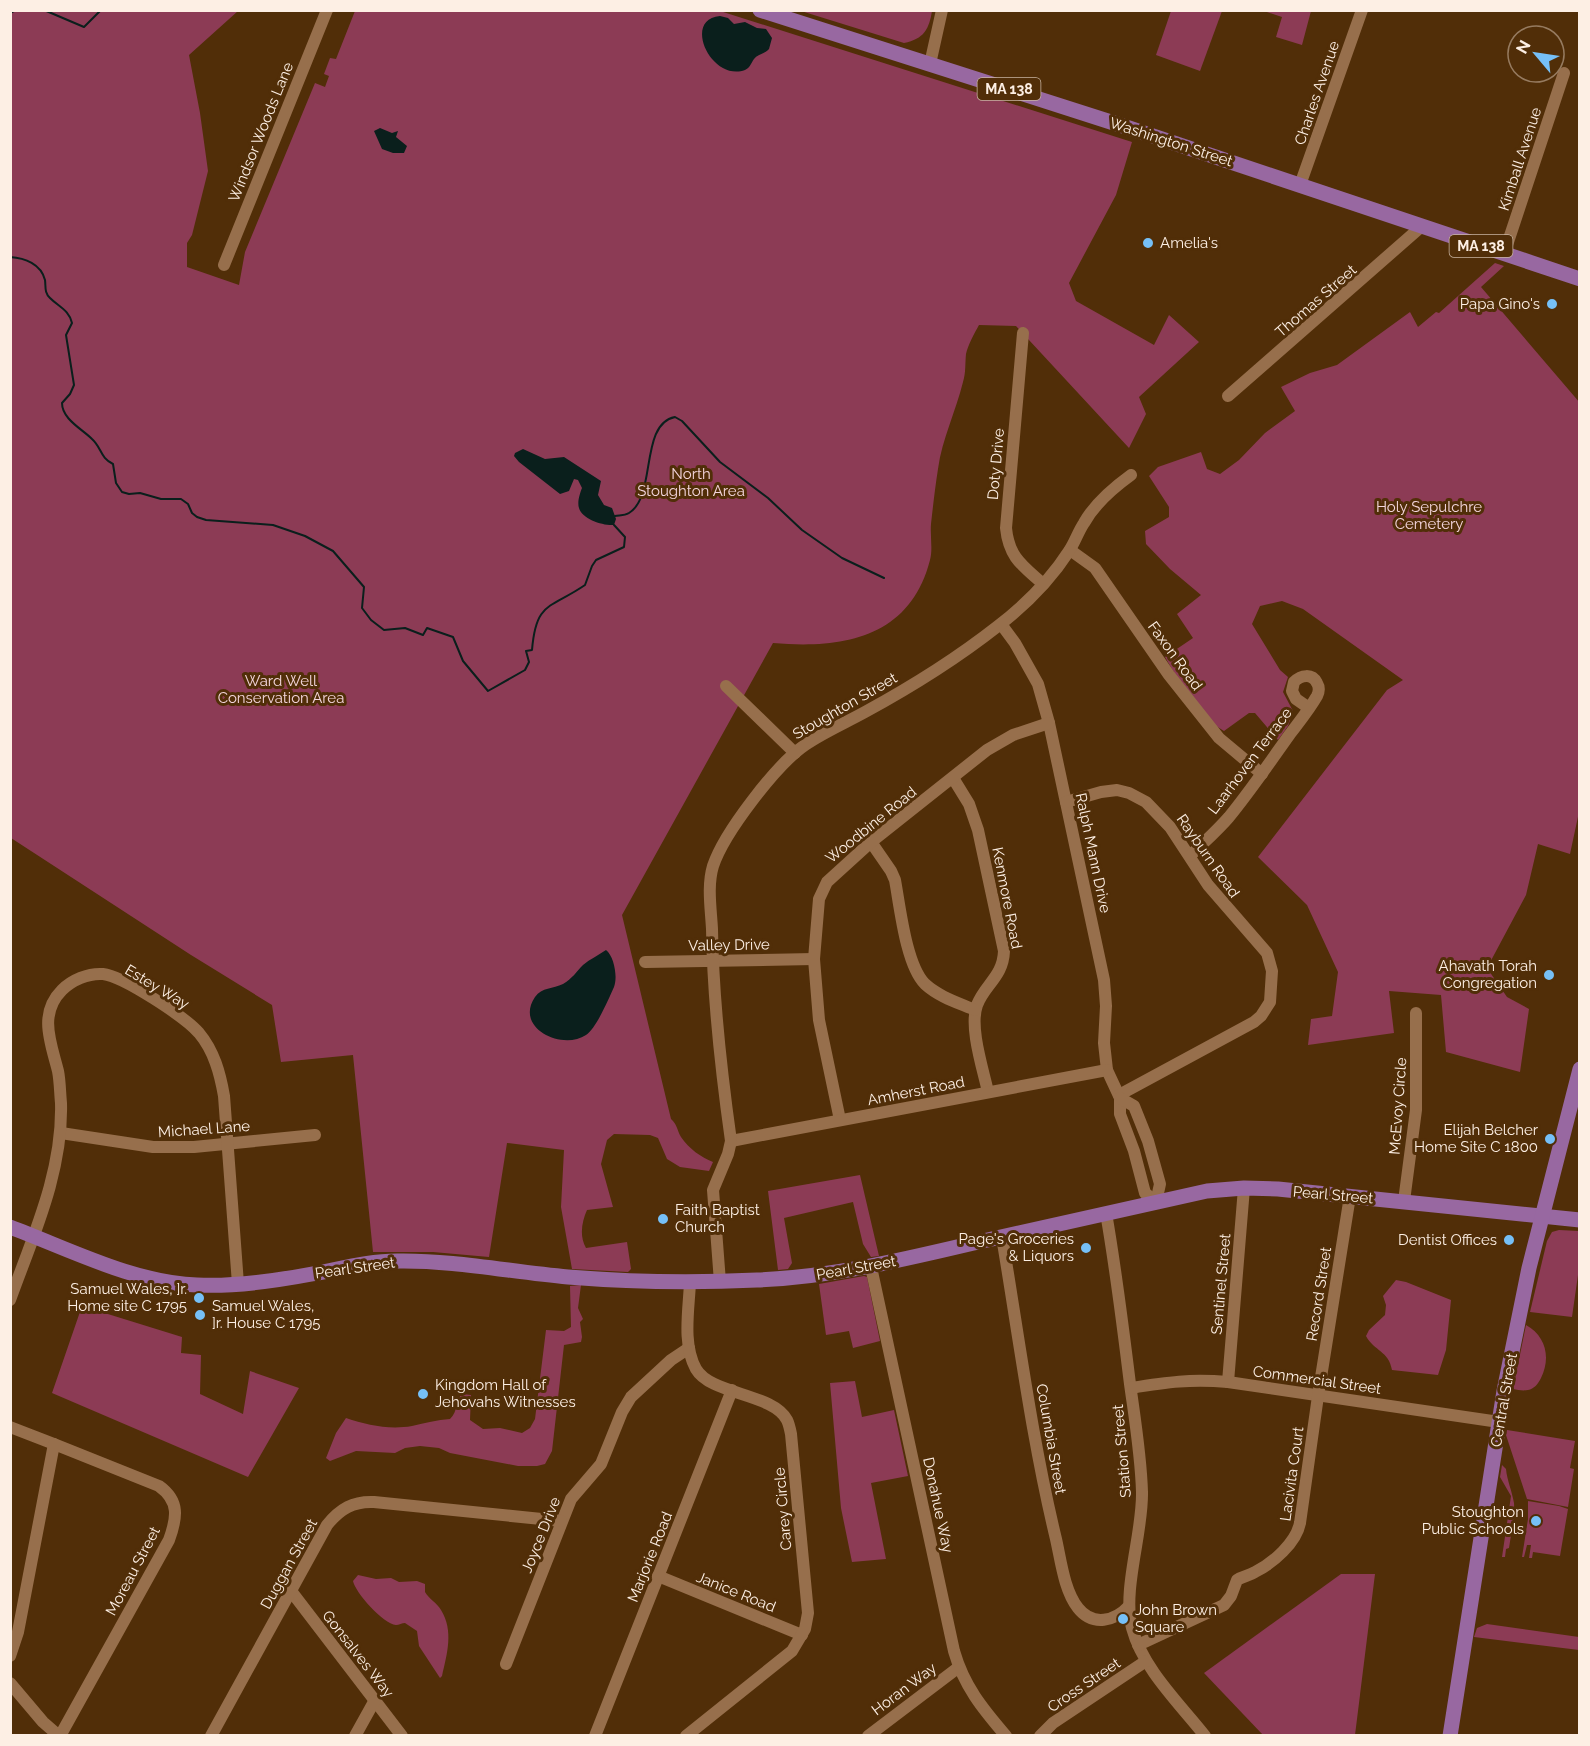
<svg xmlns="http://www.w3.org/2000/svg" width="1590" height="1746" font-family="Raleway,sans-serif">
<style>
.green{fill:#8c3b55}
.water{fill:#0a1f1c}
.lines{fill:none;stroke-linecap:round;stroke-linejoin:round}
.stream{stroke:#0a1f1c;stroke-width:2}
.minor{stroke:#976f4c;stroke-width:12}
.major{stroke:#9868a1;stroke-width:15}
.poi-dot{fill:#76c0f7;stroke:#512e08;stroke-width:2}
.labels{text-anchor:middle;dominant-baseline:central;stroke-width:6;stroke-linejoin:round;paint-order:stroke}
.shield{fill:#512e08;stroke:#c9b5a2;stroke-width:1.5}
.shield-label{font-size:14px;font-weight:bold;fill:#fdefe4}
.street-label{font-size:15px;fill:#fdefe4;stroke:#512e08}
.poi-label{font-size:15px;fill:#fdefe4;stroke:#512e08;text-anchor:end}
.park-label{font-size:15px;fill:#f4d6dd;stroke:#512e08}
</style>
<rect width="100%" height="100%" fill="#512e08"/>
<g class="green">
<path d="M 10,11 L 238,11 L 189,55 L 200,113 L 208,171 L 192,235 L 187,243 L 187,267 L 239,285 L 245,252 L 315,83 L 325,87 L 329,76 L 324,74 L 330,58 L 336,59 L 355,11 L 720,11 L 1132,142 L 1116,195 L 1069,283 L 1076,301 L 1154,345 L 1169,315 L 1199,342 L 1139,397 L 1146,414 L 1129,448 L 1016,326 L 979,325 C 974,334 968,345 966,354 C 965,363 966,373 963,382 C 956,411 942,439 938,469 C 935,488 933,506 931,524 C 930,536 933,549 930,560 C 910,638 843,649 773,643 L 622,915 L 671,1119 C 677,1124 677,1130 681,1137 C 689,1149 701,1157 713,1162 L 709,1171 L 680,1167 L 667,1159 L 658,1138 L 650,1135 L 614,1134 L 607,1140 L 601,1164 L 613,1207 L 587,1210 C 582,1221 579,1236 586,1248 L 627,1242 L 631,1269 L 628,1272 L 572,1269 L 561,1207 L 564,1150 L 507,1143 L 489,1257 L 433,1252 L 373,1252 L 353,1055 L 281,1062 L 272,1005 L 191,955 L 11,838 Z"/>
<path d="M 801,11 L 932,11 C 929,29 924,39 904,43 Z"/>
<polygon points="1171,11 1222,11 1200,71 1156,55"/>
<polygon points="1264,11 1311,11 1302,45 1276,37 1282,17"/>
<polygon points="1495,263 1504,266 1481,287 1580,403 1579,812 1570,854 1538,844 1526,895 1487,968 1507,997 1529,1009 1520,1072 1446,1052 1441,995 1389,991 1394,1033 1308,1045 1311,1019 1332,1016 1338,972 1307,905 1258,857 1387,690 1403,680 1303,609 1282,601 1260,606 1252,624 1280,670 1288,677 1283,692 1293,711 1288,726 1278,740 1255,713 1249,713 1224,731 1216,726 1179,681 1165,657 1193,638 1177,614 1201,595 1170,569 1146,544 1145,531 1169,517 1169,507 1149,476 1158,467 1201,452 1207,469 1220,474 1239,460 1265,433 1295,411 1281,387 1310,373 1337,365 1410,312 1418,327 1436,312 1439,313"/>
<polygon points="860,1175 879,1256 871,1257 863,1244 853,1202 784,1218 792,1263 788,1269 778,1270 768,1191"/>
<polygon points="1559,1230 1579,1231 1579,1268 1572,1317 1530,1312 1547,1241 1552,1232"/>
<polygon points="864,1276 867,1277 880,1341 853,1348 849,1331 826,1335 819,1284"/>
<path d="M 1396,1280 L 1406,1282 L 1451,1300 L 1446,1350 L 1438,1375 L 1392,1370 C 1389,1351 1374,1351 1366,1336 L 1369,1330 L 1385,1315 L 1386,1305 L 1383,1296 Z"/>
<path d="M 581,1285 L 578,1308 L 583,1319 L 580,1322 L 582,1337 L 581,1342 L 564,1345 L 552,1451 L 545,1464 L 537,1466 L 518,1466 L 450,1453 L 439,1448 L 420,1446 L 405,1448 L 395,1453 L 356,1451 L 330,1461 L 326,1458 L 336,1433 L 346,1418 C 367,1425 389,1430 412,1426 C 425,1423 437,1420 450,1419 C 459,1410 454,1402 462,1394 L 471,1395 L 470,1420 L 483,1429 L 500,1428 L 522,1433 L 530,1428 L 535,1419 L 546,1330 L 564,1331 L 571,1327 L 570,1286 Z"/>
<polygon points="82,1306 182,1337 181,1353 201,1355 200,1394 243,1414 250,1371 299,1388 248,1477 52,1393"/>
<path d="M 1526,1325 C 1546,1336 1551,1358 1541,1378 C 1538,1384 1534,1389 1528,1390 C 1523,1391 1518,1390 1513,1389 Z"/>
<polygon points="855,1381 862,1417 894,1410 908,1476 871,1483 886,1559 852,1562 841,1508 830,1383"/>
<polygon points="1507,1430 1575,1441 1570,1468 1574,1469 1568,1507 1527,1499 1506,1435"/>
<path d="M 1502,1465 L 1506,1469 C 1507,1480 1512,1491 1514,1503 C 1515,1518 1511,1533 1509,1548 L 1506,1549 L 1505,1557 L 1502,1557 L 1511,1496 L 1500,1477 Z"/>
<polygon points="1528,1501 1559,1506 1568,1509 1560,1556 1533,1552 1532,1558 1529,1558 1531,1545 1527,1545 1524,1557 1522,1557 1528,1519"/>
<polygon points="1341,1574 1375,1574 1355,1735 1263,1735 1204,1673"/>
<path d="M 358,1575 L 376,1579 L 391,1578 L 399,1582 L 417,1581 L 425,1584 L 425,1592 C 429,1599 437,1603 441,1610 C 454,1631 447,1654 442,1676 L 440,1678 L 419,1646 L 417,1631 L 405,1623 C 402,1623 399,1625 396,1625 C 383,1624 355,1592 353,1581 Z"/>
<polygon points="1487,1624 1579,1637 1579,1650 1474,1637 1477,1628"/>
</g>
<g class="water">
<path d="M 720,16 L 728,18 L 734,24 L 745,22 L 757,28 L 766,29 L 772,38 L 769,49 C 765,54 758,54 754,59 C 751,63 750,68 745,70 C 711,82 682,19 720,16 Z"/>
<polygon points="380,128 392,133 398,131 396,137 407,146 404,153 393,153 382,149 374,131"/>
<path d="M 523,449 L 545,459 L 564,457 L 601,481 L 598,495 L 604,505 L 612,508 L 616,519 L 614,525 C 603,526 582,519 579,508 C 577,502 580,493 582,488 L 578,480 L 574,479 L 569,491 L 560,494 L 519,462 L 514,456 L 515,453 Z"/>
<path d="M 606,950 C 614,956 618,977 614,987 C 609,998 596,1029 586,1035 C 562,1051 514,1028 535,997 C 542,987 553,989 563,984 C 572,979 577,971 583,965 C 590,959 599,955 606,950 Z"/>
</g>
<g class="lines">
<g class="stream">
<polyline points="44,10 84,27 101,10"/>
<polyline points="10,13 16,10"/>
<path d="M 10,257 C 25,258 41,264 45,280 C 46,287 44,292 50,298 C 59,307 69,310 72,323 L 66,335 L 74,385 L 70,394 L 62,403 C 62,419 82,429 92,439 C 102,448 100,458 113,464 L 116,483 L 122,492 L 129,494 L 140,493 L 161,499 L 181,499 L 188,504 L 192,513 L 197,517 L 206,520 L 273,525 L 305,536 L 333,551 L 364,587 L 362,608 L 371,620 L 384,630 L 405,628 L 423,635 L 427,628 L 453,637 L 463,661 L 488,691 L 525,670 L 529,662 L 526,651 L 532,650 C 536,601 550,609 585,585 L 592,566 L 596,560 L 624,547 L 625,537 L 614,525"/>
<path d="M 615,516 C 619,515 624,516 629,513 C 657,496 639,424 675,417 L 682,421 L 720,462 L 768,498 L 802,530 L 842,558 L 884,578"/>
</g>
<g class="minor">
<polyline points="930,64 942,10"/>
<polyline points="1300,185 1362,10"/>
<polyline points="1504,254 1564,73"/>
<polyline points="224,265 327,10"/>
<path d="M 1023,333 L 1006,528 C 1009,558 1023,566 1043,584"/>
<polyline points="1228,396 1422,226"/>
<polyline points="1070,550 1095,568 1169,675 1219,738 1262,774"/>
<polyline points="1001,624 1015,643 1038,684 1049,723 1104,980 1106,1006 1104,1043 1107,1070 1120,1098 1120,1114 1134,1151 1145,1193 1156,1202"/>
<polyline points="726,686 795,753"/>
<path d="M 953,778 L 969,804 L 978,830 L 1004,951 C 1003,977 985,984 977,1005 C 969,1027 983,1069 988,1092"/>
<polyline points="1066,802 1101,792 1117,790 1129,793 1146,802 1170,827 1208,885 1267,953 1272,971 1270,1002 1261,1016 1254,1022 1119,1095"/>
<path d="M 871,842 L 891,871 L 895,880 C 900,907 906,965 925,984 C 939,997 959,1003 975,1010"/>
<path d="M 1190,856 C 1203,843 1217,831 1229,817 C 1251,790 1270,762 1290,734 C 1299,722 1309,710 1317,696 C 1319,692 1320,688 1317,683 C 1312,673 1301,675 1294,682 L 1292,691 L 1296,699 L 1309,708"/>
<polyline points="645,962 814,959"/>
<polyline points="1120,1098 1134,1106 1148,1141 1160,1184 1156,1202"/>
<polyline points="840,1120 819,1020 814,959 819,899 827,882 871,842 987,750 1013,735 1049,723"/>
<polyline points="61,1133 153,1147 194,1147 315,1135"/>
<polyline points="731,1141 1107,1070"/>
<polyline points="1404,1201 1416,1110 1416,1013"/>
<path d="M 1106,1213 C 1116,1270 1123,1327 1130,1384 C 1135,1420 1141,1456 1142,1492 C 1143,1533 1122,1590 1132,1628 C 1143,1669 1179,1703 1205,1736"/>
<path d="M 1002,1237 C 1019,1338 1032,1440 1056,1539 C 1061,1561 1064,1590 1078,1608 C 1093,1627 1115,1621 1129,1606"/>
<path d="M 871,1267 L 954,1651 C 964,1686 982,1708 1006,1736"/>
<path d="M 720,1282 L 713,1190 L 728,1154 L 731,1141 C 721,1070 713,1000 712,929 C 711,909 707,886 713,866 C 724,833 776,765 805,745 C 824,732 845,723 865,712 C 911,687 956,659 998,626 C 1024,606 1051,579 1069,551 C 1075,542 1078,532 1084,523 C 1095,503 1113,488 1131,475"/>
<path d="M 10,1300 C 33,1236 63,1172 61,1103 C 60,1093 60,1081 58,1071 C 51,1043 38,1014 62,990 C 72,980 88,973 103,974 C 123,976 185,1017 199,1033 C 214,1051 220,1073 224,1096 L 238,1284"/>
<polyline points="1228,1382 1244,1188"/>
<path d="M 1131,1388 C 1168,1382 1190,1379 1228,1382 L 1499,1422"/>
<polyline points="10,1427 54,1444"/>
<polyline points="658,1576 802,1635"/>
<polyline points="291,1591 402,1736"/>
<path d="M 1138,1645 L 1224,1605 L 1231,1596 L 1237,1580 C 1243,1576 1249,1576 1255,1572 C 1273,1563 1296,1543 1300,1523 L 1318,1396 L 1350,1196"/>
<path d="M 10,1656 L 18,1632 L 54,1444 L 159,1486 C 180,1501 177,1518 169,1540 L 60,1736"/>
<polyline points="506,1664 571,1499 601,1464 622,1412 631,1397 671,1360 689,1348"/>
<polyline points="10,1683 43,1722 59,1736"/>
<path d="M 211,1736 L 327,1525 C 340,1509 353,1501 374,1502 L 561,1521"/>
<polyline points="355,1736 375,1700"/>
<polyline points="595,1736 732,1390"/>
<path d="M 686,1736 L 792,1651 L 805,1629 L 808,1613 L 791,1434 C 790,1429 789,1424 787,1420 C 773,1393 711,1395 696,1369 C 682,1344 689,1309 690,1282"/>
<polyline points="868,1736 959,1667"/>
<polyline points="1040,1736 1053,1723 1146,1661"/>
</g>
<g class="major">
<polyline points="760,10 1117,124 1580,279"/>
<path d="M 10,1227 C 69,1249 134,1283 197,1285 C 235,1287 275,1281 312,1274 C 340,1269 368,1261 397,1261 C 454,1260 511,1272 568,1277 C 630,1282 694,1283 757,1280 C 831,1277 902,1260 974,1243 C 1052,1226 1129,1208 1207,1191 L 1244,1188 L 1278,1189 L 1580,1220"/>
<polyline points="1450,1736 1504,1391 1529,1268 1580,1069"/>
</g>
</g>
<g class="poi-dot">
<circle cx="1148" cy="243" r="6"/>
<circle cx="1552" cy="304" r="6"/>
<circle cx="1549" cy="975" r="6"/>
<circle cx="1550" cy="1139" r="6"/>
<circle cx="663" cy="1219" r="6"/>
<circle cx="1509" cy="1240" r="6"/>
<circle cx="1086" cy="1248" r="6"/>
<circle cx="199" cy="1298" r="6"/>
<circle cx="200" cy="1315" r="6"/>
<circle cx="423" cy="1394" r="6"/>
<circle cx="1536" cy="1521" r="6"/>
<circle cx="1123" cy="1619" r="6"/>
</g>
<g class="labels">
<g class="shield">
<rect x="977.5" y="78" width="63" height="22" rx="4.5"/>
<rect x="1449.5" y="235" width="63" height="22" rx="4.5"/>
</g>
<g class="shield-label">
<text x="1009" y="89">MA 138</text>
<text x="1481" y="246">MA 138</text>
</g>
<g class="street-label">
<text transform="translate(1317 93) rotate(-71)">Charles Avenue</text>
<text transform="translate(261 132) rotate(-68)">Windsor Woods Lane</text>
<text transform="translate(1171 142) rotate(18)">Washington Street</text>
<text transform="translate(1520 159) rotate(-72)">Kimball Avenue</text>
<text transform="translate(1316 301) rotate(-41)">Thomas Street</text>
<text transform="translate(996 464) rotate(-85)">Doty Drive</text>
<text transform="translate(1175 656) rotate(54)">Faxon Road</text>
<text transform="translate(845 706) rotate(-30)">Stoughton Street</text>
<text transform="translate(1250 761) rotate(-53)">Laarhoven Terrace</text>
<text transform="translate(871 825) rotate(-39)">Woodbine Road</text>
<text transform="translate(1093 853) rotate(78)">Ralph Mann Drive</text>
<text transform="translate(1208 856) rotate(55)">Rayburn Road</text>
<text transform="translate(1007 898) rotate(79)">Kenmore Road</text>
<text transform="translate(729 945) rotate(-1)">Valley Drive</text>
<text transform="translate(157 987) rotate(31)">Estey Way</text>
<text transform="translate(916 1091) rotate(-11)">Amherst Road</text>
<text transform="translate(1398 1106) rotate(-86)">McEvoy Circle</text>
<text transform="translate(204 1129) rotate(-4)">Michael Lane</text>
<text transform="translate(1333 1195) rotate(5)">Pearl Street</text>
<text transform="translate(355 1268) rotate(-8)">Pearl Street</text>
<text transform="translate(856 1268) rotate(-10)">Pearl Street</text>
<text transform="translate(1221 1284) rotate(-85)">Sentinel Street</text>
<text transform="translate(1319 1294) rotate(-81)">Record Street</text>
<text transform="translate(1317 1380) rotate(8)">Commercial Street</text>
<text transform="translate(1504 1400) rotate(-80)">Central Street</text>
<text transform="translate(1051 1439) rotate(80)">Columbia Street</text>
<text transform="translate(1122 1451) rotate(-95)">Station Street</text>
<text transform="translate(1292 1474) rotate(-82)">Lacivita Court</text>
<text transform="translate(938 1505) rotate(78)">Donahue Way</text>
<text transform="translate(783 1509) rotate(-95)">Carey Circle</text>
<text transform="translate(541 1535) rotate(-68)">Joyce Drive</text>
<text transform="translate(650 1557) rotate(-68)">Marjorie Road</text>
<text transform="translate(289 1564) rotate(-61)">Duggan Street</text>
<text transform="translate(133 1571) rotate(-62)">Moreau Street</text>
<text transform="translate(736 1592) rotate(22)">Janice Road</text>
<text transform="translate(358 1654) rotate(52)">Gonsalves Way</text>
<text transform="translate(1084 1685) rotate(-34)">Cross Street</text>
<text transform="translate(904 1689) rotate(-37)">Horan Way</text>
</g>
<g class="poi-label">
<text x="1160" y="243" text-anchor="start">Amelia's</text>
<text x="1540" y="304">Papa Gino's</text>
<text x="1537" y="966">Ahavath Torah<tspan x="1537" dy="17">Congregation</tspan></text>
<text x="1538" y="1130">Elijah Belcher<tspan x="1538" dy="17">Home Site C 1800</tspan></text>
<text x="675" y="1210" text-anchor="start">Faith Baptist<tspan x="675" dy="17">Church</tspan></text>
<text x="1074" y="1239">Page's Groceries<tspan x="1074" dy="17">&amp; Liquors</tspan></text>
<text x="1497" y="1240">Dentist Offices</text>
<text x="187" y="1289">Samuel Wales, ]r.<tspan x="187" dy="17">Home site C 1795</tspan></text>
<text x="212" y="1306" text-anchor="start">Samuel Wales,<tspan x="212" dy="17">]r. House C 1795</tspan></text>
<text x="435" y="1385" text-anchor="start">Kingdom Hall of<tspan x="435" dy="17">Jehovahs Witnesses</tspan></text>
<text x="1524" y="1512">Stoughton<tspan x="1524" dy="17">Public Schools</tspan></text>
<text x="1135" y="1610" text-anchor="start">John Brown<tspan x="1135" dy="17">Square</tspan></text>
</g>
<g class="park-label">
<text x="691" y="474">North<tspan x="691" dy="17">Stoughton Area</tspan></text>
<text x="1429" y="507">Holy Sepulchre<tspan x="1429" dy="17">Cemetery</tspan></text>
<text x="281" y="681">Ward Well<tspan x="281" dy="17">Conservation Area</tspan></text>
</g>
</g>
<rect width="1590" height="1746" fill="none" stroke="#fdefe4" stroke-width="24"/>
<g transform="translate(1536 54) rotate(299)"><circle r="28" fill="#512e08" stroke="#967b60" stroke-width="1.5"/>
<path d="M0-4.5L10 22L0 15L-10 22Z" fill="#76c0f7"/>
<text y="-9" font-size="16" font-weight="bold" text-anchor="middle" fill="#fdefe4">N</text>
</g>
</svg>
